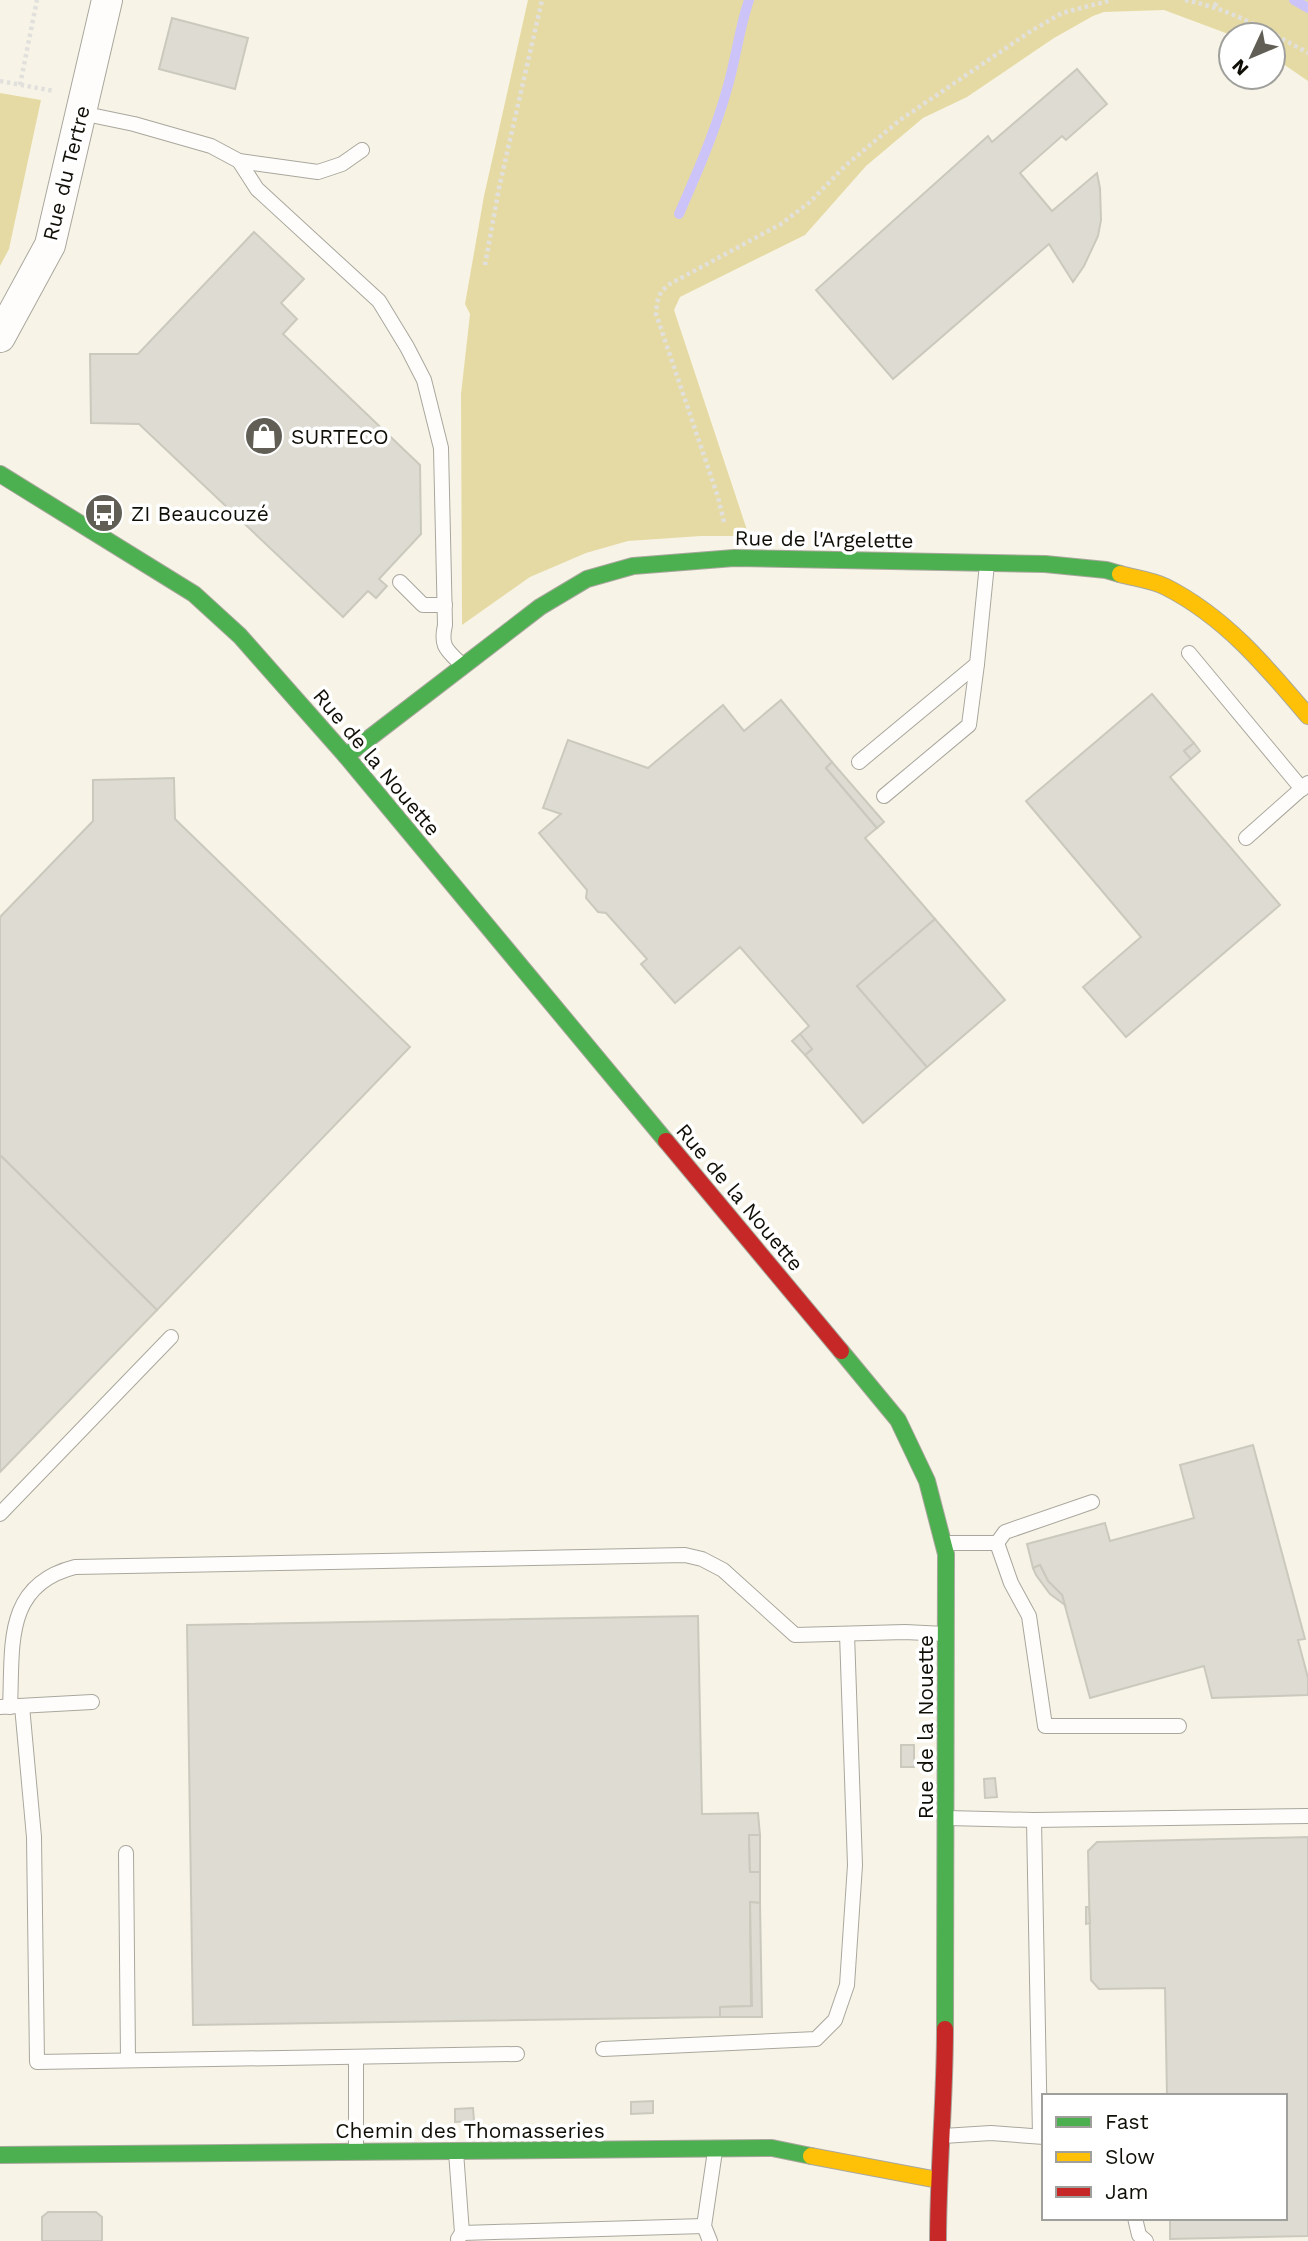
<svg xmlns="http://www.w3.org/2000/svg" width="1308" height="2241" font-family="'Work Sans',sans-serif">
<style>
.green{fill:#e6daa4}
.lines{fill:none;stroke-linecap:round;stroke-linejoin:round}
.stream{stroke:#ccc4f8;stroke-width:10}
.building{fill:#dddbd2;stroke:#cbc9be;stroke-width:2}
.lane-casing{stroke:#a9a79d;stroke-width:16}
.street-casing{stroke:#a9a79d;stroke-width:32}
.fast-casing{stroke:#a9a79d;stroke-width:18}
.slow-casing{stroke:#a9a79d;stroke-width:18}
.jam-casing{stroke:#a9a79d;stroke-width:18}
.path{stroke:#e1e0dc;stroke-width:4.5;stroke-dasharray:3.5 3.5;stroke-linecap:butt}
.lane{stroke:#fefdfb;stroke-width:14}
.street{stroke:#fefdfb;stroke-width:30}
.fast{stroke:#4caf50;stroke-width:16}
.slow{stroke:#ffc107;stroke-width:16}
.jam{stroke:#c62828;stroke-width:16}
.labels{text-anchor:middle;dominant-baseline:central;stroke-width:7;stroke-linejoin:round;paint-order:stroke}
.street-label{font-size:21px;fill:#100f07;stroke:#fff}
.poi-label{font-size:21px;fill:#100f07;stroke:#fff;text-anchor:start}
</style>
<rect width="100%" height="100%" fill="#f7f4e7"/>
<g class="green">
<polygon points="528,0 1308,0 1308,81 1273,57 1273,35 1231,35 1164,10 1104,12 1093,16 1054,38 967,97 923,118 866,166 805,235 680,297 674,310 749,536 701,536 628,541 586,553 530,577 462,625 461,394 470,314 465,304 484,196"/>
<polygon points="0,93 41,100 9,249 0,266"/>
</g>
<g class="lines">
<g class="stream">
<polyline points="1294,0 1308,8"/>
<path d="M 679,214 C 697,173 715,132 727,89 C 736,59 739,29 749,0"/>
</g>
</g>
<g class="building">
<polygon points="172,18 248,38 235,89 159,69"/>
<polygon points="1077,69 1107,104 1066,140 1062,136 1020,173 1052,211 1097,173 1100,188 1101,220 1098,236 1084,266 1073,282 1049,244 893,379 816,290 988,136 992,142"/>
<polygon points="254,232 304,279 281,303 297,319 283,334 420,465 421,534 379,579 387,586 376,598 368,591 343,617 139,424 91,423 90,354 138,354"/>
<polygon points="1152,694 1194,743 1184,751 1191,759 1170,777 1280,905 1126,1037 1083,987 1141,937 1026,801"/>
<polygon points="781,700 832,762 826,768 877,828 865,838 935,919 857,986 927,1067 863,1123 805,1055 812,1049 800,1034 809,1026 740,947 675,1003 641,964 647,959 606,913 598,912 586,898 587,890 539,833 561,814 543,808 568,740 648,768 723,705 744,731"/>
<polygon points="1194,743 1200,751 1191,759 1184,751"/>
<polygon points="832,762 884,822 877,828 826,768"/>
<polygon points="174,778 175,819 410,1047 157,1310 0,1155 0,917 93,821 93,780"/>
<polygon points="935,919 1005,1000 927,1067 857,986"/>
<polygon points="800,1034 812,1049 805,1055 792,1041"/>
<polygon points="0,1155 157,1310 0,1472"/>
<polygon points="1253,1445 1305,1639 1298,1640 1308,1678 1308,1695 1212,1698 1204,1666 1090,1698 1062,1595 1048,1581 1040,1565 1033,1568 1027,1544 1105,1523 1110,1541 1194,1518 1180,1465"/>
<polygon points="1040,1565 1048,1581 1062,1595 1065,1605 1050,1594 1036,1575 1033,1568"/>
<polygon points="698,1616 702,1814 758,1813 760,1835 749,1835 750,1872 760,1872 760,1903 750,1902 751,2006 720,2007 720,2017 193,2025 187,1625"/>
<rect x="901" y="1745" width="13" height="22"/>
<polygon points="995,1778 997,1797 985,1798 984,1779"/>
<polygon points="749,1835 760,1835 760,1872 750,1872"/>
<polygon points="1308,1837 1308,2236 1170,2239 1170,2218 1285,2218 1285,2096 1167,2096 1165,1988 1099,1989 1091,1980 1088,1851 1097,1842"/>
<polygon points="750,1902 760,1903 762,2017 720,2017 720,2007 752,2006"/>
<polygon points="1086,1907 1089,1907 1090,1923 1086,1924"/>
<polygon points="653,2101 653,2113 631,2114 631,2102"/>
<polygon points="473,2108 474,2121 455,2122 455,2109"/>
<polygon points="48,2212 96,2212 102,2217 102,2241 42,2241 42,2217"/>
</g>
<g class="lines">
<defs>
<g id="lane">
<path d="M 81,113 L 134,124 L 211,146 L 239,161 L 257,189 L 379,301 L 407,347 L 424,380 L 441,448 L 445,625 C 440,647 447,650 462,665"/>
<polyline points="239,161 318,172 342,164 362,150"/>
<polyline points="400,582 423,605 445,605"/>
<polyline points="1189,653 1302,789"/>
<polyline points="859,762 977,664 987,564"/>
<polyline points="884,796 969,725 977,664"/>
<polyline points="1246,838 1308,783"/>
<polyline points="1092,1502 1005,1532 997,1543 1011,1583 1029,1616 1045,1726 1179,1726"/>
<polyline points="0,1514 171,1337"/>
<polyline points="945,1543 997,1543"/>
<polyline points="22,1706 34,1837 37,2062 517,2054"/>
<polyline points="0,1707 92,1702"/>
<path d="M 10,1707 C 13,1647 3,1585 75,1567 L 685,1555 L 702,1559 L 723,1570 L 795,1635 L 905,1632 L 945,1634"/>
<polyline points="947,1818 1034,1820 1308,1816"/>
<polyline points="1034,1820 1040,2136"/>
<polyline points="126,1853 128,2060"/>
<polyline points="603,2049 816,2039 835,2020 847,1985 855,1865 847,1634"/>
<polyline points="943,2136 991,2133 1044,2137"/>
<polyline points="356,2150 356,2057"/>
<polyline points="456,2152 462,2233 458,2239"/>
<polyline points="1135,2218 1139,2235 1146,2241"/>
<polyline points="462,2233 704,2226"/>
<polyline points="710,2241 704,2226 715,2151"/>
</g>
<polyline id="street" points="0,337 50,245 107,0"/>
<g id="fast">
<polyline points="0,474 194,594 240,636 346,756 666,1141"/>
<polyline points="346,756 540,607 587,579 633,566 734,558 1045,564 1106,570 1120,574"/>
<polyline points="841,1351 898,1420 927,1481 946,1554 945,2029"/>
<polyline points="0,2155 772,2148 811,2156"/>
</g>
<g id="slow">
<path d="M 1120,574 C 1134,578 1152,580 1166,587 C 1225,617 1266,666 1308,716"/>
<polyline points="811,2156 938,2180"/>
</g>
<g id="jam">
<polyline points="666,1141 841,1351"/>
<path d="M 938,2241 C 938,2170 945,2100 945,2029"/>
</g>
</defs>
<use href="#lane" class="lane-casing"/>
<use href="#street" class="street-casing"/>
<use href="#fast" class="fast-casing"/>
<use href="#slow" class="slow-casing"/>
<use href="#jam" class="jam-casing"/>
<g class="path">
<path d="M 1185,0 C 1231,9 1268,31 1308,53"/>
<polyline points="1215,6 1218,0"/>
<polyline points="0,81 54,91"/>
<polyline points="20,85 37,0"/>
<polyline points="485,265 499,188 542,0"/>
<polyline points="724,522 718,497 656,314 657,302 661,292 668,285 781,224 810,202 845,166 900,120 1031,31 1062,13 1112,0"/>
</g>
<use href="#lane" class="lane"/>
<use href="#street" class="street"/>
<use href="#fast" class="fast"/>
<use href="#slow" class="slow"/>
<use href="#jam" class="jam"/>
</g>
<defs>
<symbol id="shop-disc" viewBox="-11 -11 22 22"><circle r="9.5" fill="#615f55" stroke="#fff"/><path d="M-5-2.5h2.3a2.7 3.5 0 0 1 5.4 0H5L5.5 6h-11ZM-1.5-2.5h3a1.5 2.3 0 0 0-3 0Z" fill="#fff"/></symbol>
<symbol id="bus-disc" viewBox="-11 -11 22 22"><circle r="9.5" fill="#615f55" stroke="#fff"/><path d="M-5-6H5V4H4V6H2V4H-2V6H-4V4H-5ZM-3.5-4V0h7V-4ZM-3.5 1.2v1.5H-2V1.2ZM2 1.2v1.5H3.5V1.2Z" fill="#fff"/></symbol>
</defs>
<g fill-rule="evenodd">
<use href="#shop-disc" x="242" y="414" width="44" height="44"/>
<use href="#bus-disc" x="82" y="491" width="44" height="44"/>
</g>
<g class="labels">
<g class="street-label">
<text transform="translate(66 173) rotate(-76)">Rue du Tertre</text>
<text transform="translate(824 539) rotate(1)">Rue de l'Argelette</text>
<text transform="translate(377 762) rotate(50)">Rue de la Nouette</text>
<text transform="translate(740 1197) rotate(50)">Rue de la Nouette</text>
<text transform="translate(925 1727) rotate(-90)">Rue de la Nouette</text>
<text x="470" y="2130">Chemin des Thomasseries</text>
</g>
<g class="poi-label">
<text x="291" y="436">SURTECO</text>
<text x="131" y="513">ZI Beaucouzé</text>
</g>
</g>
<rect x="1042" y="2094" width="245" height="126" fill="#ffffff" stroke="#9f9f9c" stroke-width="2"/>
<rect x="1056" y="2117" width="35" height="10" fill="#4caf50" stroke="#9f9f9c" stroke-width="2"/>
<text x="1105" y="2129" font-size="21" fill="#100f07">Fast</text>
<rect x="1056" y="2152" width="35" height="10" fill="#ffc107" stroke="#9f9f9c" stroke-width="2"/>
<text x="1105" y="2164" font-size="21" fill="#100f07">Slow</text>
<rect x="1056" y="2187" width="35" height="10" fill="#c62828" stroke="#9f9f9c" stroke-width="2"/>
<text x="1105" y="2199" font-size="21" fill="#100f07">Jam</text>
<g transform="translate(1252 56) rotate(226)"><circle r="33" fill="#ffffff" stroke="#9f9f9c" stroke-width="2"/>
<path d="M0-5L12 26L0 18L-12 26Z" fill="#615f55"/>
<text y="-10" font-size="19" font-weight="bold" text-anchor="middle" fill="#100f07">N</text>
</g>
</svg>
